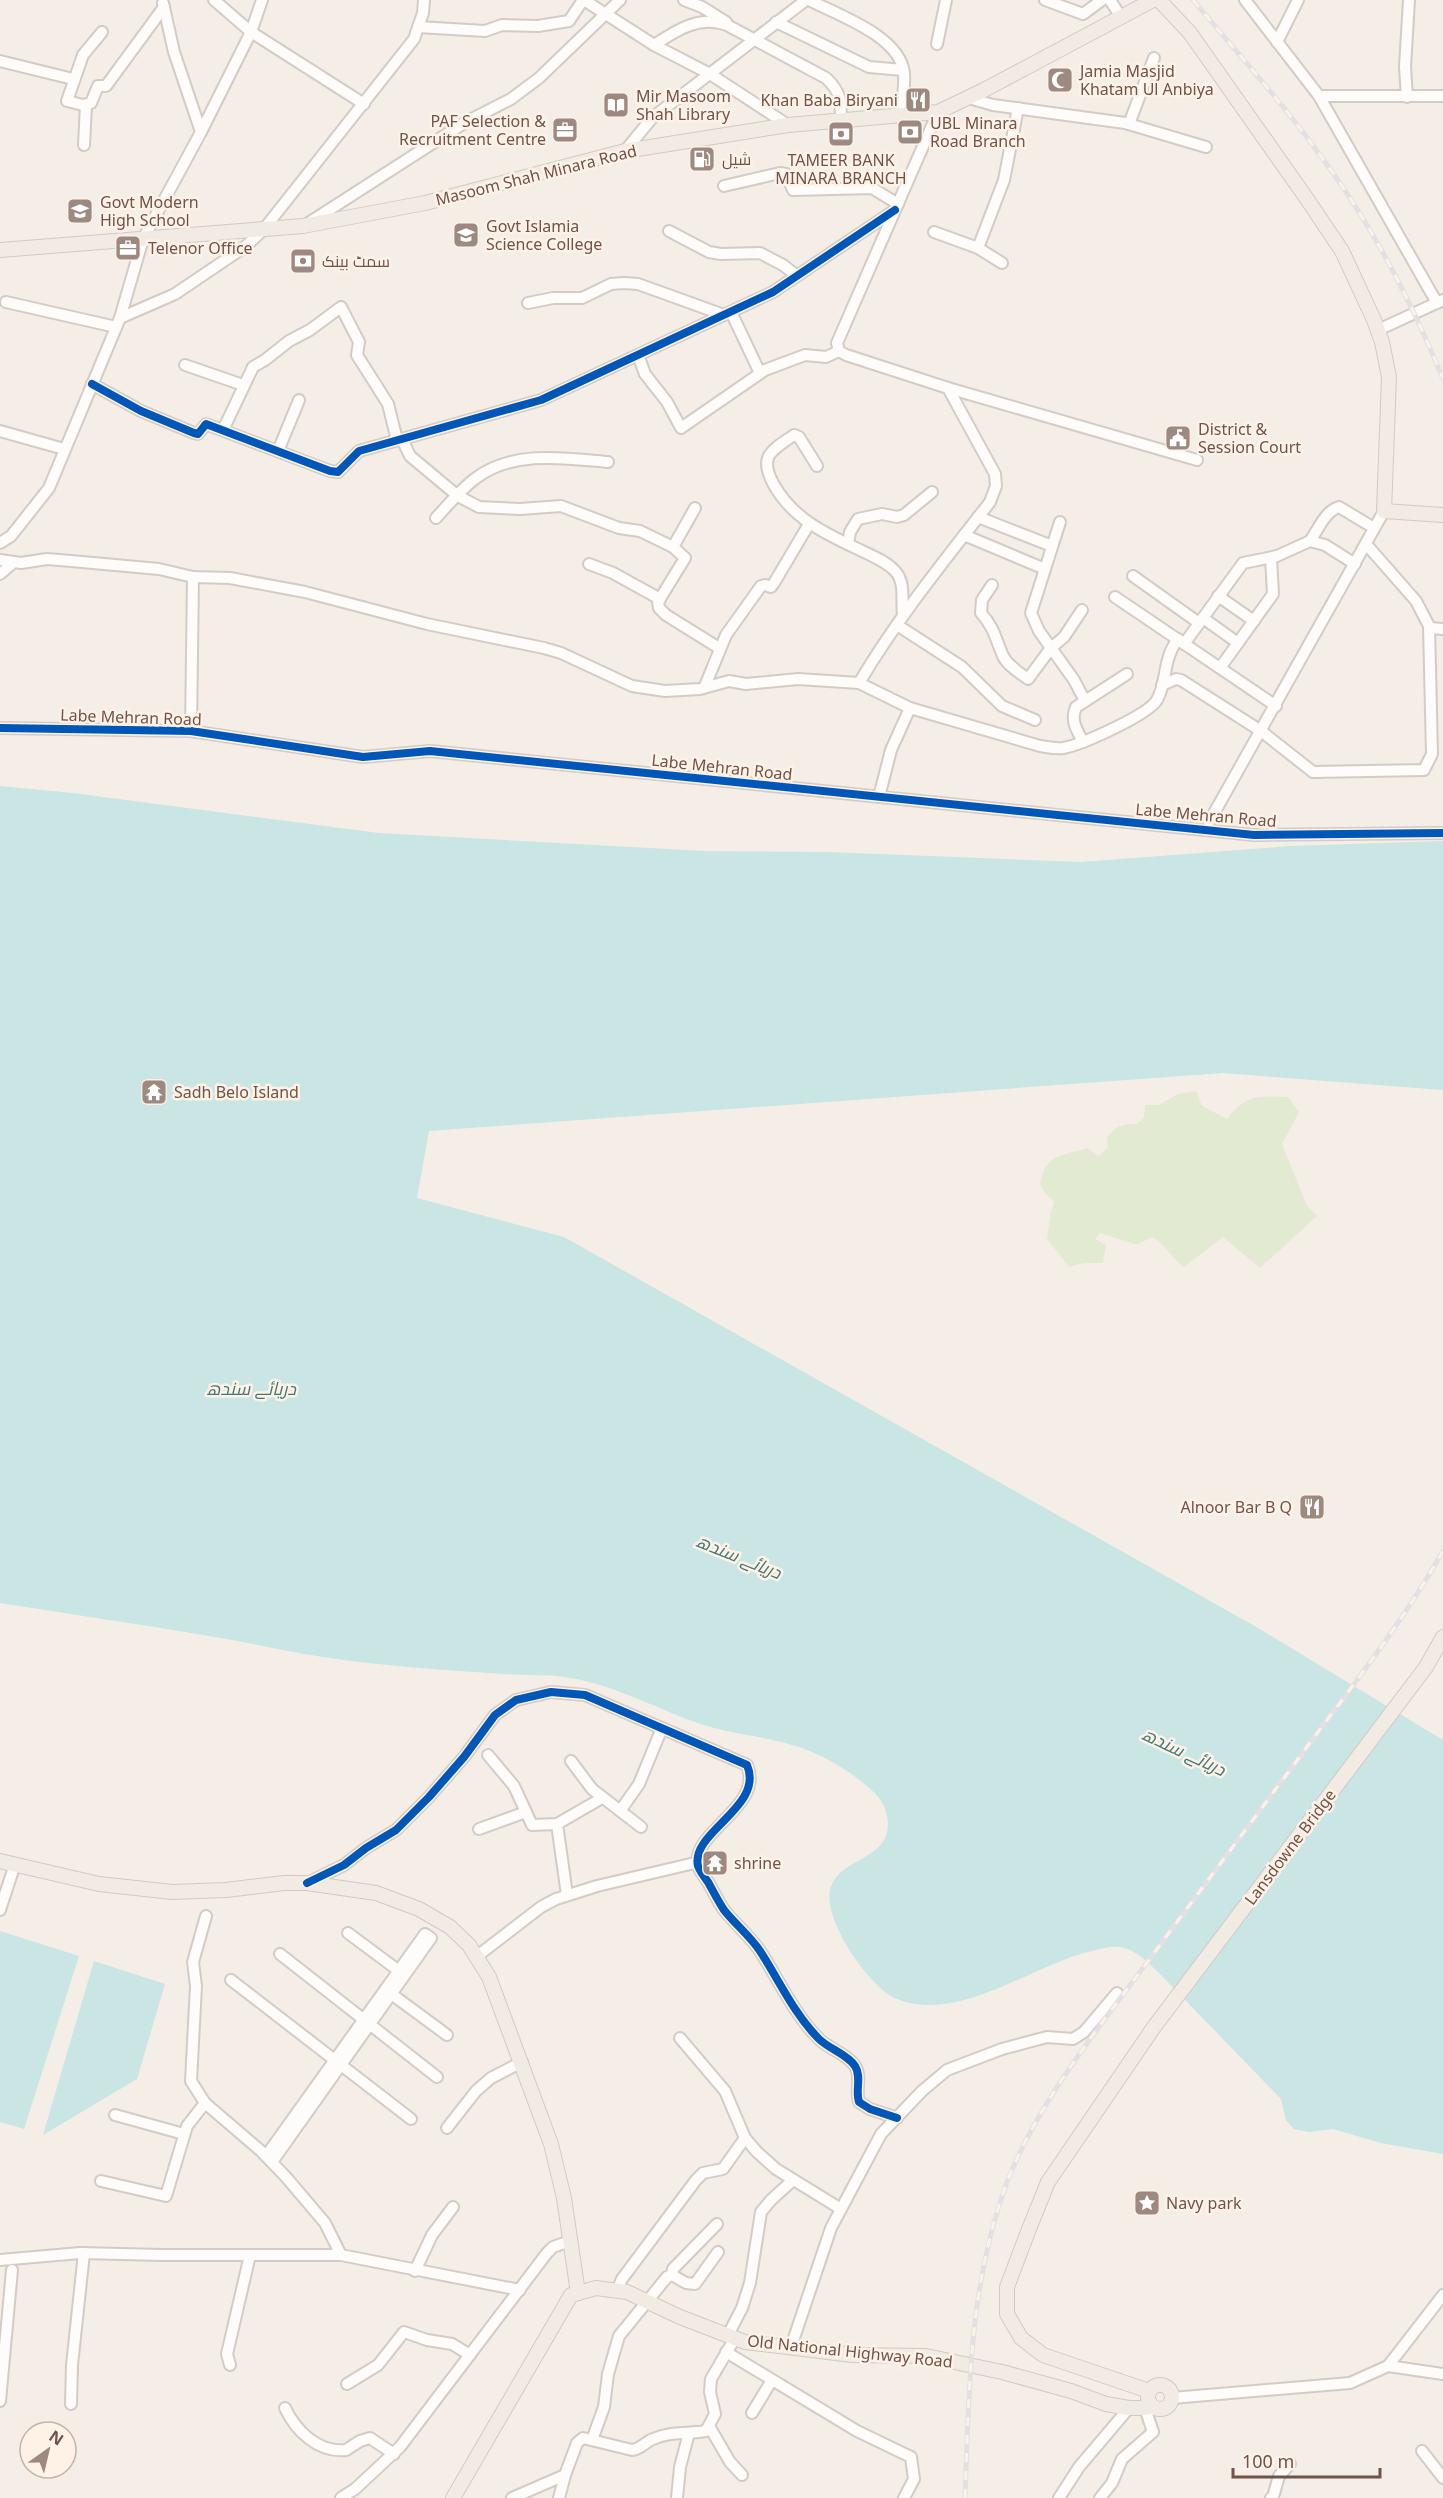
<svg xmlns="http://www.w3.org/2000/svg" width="1443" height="2498" font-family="'Noto Sans',Cairo,sans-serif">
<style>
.green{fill:#e3ead2}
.water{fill:#c9e5e4}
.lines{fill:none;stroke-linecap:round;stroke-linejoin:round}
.minor-casing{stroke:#d3cbc6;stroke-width:14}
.major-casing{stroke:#d3c9c4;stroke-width:16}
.minor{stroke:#fdfcfb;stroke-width:10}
.major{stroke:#f1ebe4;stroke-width:14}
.rail-casing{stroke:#e3e0e3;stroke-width:5}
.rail{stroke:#fef2e7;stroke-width:3;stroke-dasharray:9;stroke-linecap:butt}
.cycleway-casing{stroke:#fef2e7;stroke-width:11}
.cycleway{stroke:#0057b8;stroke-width:8}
.labels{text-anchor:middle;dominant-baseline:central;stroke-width:5;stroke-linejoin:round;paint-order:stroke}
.poi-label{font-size:16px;fill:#70534a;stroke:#fef2e7;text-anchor:start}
.street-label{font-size:16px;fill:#70534a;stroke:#fef2e7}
.water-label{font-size:18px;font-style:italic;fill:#43787b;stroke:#fef2e7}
</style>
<rect width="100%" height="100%" fill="#f4eee7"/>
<path class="green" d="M 1196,1091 L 1202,1106 L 1227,1119 C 1246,1094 1258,1096 1288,1097 L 1299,1112 L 1282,1144 L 1307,1206 L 1317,1216 L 1260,1268 L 1223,1237 L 1184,1267 C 1171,1258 1166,1244 1152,1237 L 1137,1245 L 1100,1233 L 1095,1239 L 1106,1245 L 1103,1263 L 1084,1263 L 1069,1267 L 1047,1239 L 1051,1211 L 1055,1202 L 1045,1193 L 1040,1184 C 1046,1153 1060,1157 1087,1148 L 1099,1156 L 1108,1147 L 1107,1138 C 1115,1126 1122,1124 1137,1124 L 1144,1117 L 1145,1105 L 1159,1105 L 1178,1094 Z"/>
<g class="water">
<path d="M 0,786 L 73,793 L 379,833 L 704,851 L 828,852 L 1081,862 L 1290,846 L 1443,841 L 1443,1090 L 1223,1073 L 429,1131 L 417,1198 L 564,1237 L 1258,1628 L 1443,1740 L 1443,2154 L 1381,2143 L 1333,2129 L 1309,2132 L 1294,2129 L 1286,2120 L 1281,2099 L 1159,1973 C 1149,1964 1138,1951 1124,1948 C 1115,1945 1104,1948 1096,1950 C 1036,1962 957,2026 895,1998 C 869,1987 817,1913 832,1884 C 845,1856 895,1859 887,1816 C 885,1804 878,1795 868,1787 C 846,1768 820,1753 792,1745 C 767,1737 740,1735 714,1728 C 667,1715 618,1685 570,1678 C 549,1674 526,1676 504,1674 C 445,1670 382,1666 323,1657 C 285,1651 247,1642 209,1636 C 139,1624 69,1614 0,1603 Z"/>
<polygon points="0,1931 79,1956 24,2129 0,2122"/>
<polygon points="94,1961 165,1984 137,2079 43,2135"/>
</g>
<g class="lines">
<defs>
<g id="minor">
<polyline points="214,0 251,32 364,104"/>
<polyline points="584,0 654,45 710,74 788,125"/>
<polyline points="684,0 702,7 726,22"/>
<path d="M 809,0 C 838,15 900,36 904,73 C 905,87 902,102 901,116"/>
<polyline points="1045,0 1083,14 1102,0"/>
<polyline points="1110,0 1121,17"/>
<polyline points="1245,0 1319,96 1437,303"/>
<polyline points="163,3 174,52 201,132"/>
<polyline points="776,22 869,67 903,70"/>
<polyline points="418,27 485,31 502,25 538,26 569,21 583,0"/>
<polyline points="102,32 83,55 67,101 83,105 91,103 98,86 106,86 164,7"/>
<polyline points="1277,42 1298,0"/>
<polyline points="937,44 946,0"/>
<path d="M 654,45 C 677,30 699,15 727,25 L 826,78 C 841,92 841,101 841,121"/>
<polyline points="0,61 73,79"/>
<polyline points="1319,96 1443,96"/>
<polyline points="1407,97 1405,67 1409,0"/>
<polyline points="969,98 993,105 1125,123 1206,147"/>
<polyline points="1129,124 1154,58"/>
<polyline points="84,145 86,105"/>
<polyline points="625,151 652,118 806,0"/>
<polyline points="724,186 780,173 786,174 793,190 872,188 898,204"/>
<polyline points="307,224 464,123 511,99 539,78 620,0"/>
<polyline points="669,231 709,252 721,254 760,253 783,265 797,276"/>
<polyline points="934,232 978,248 1002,263"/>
<polyline points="978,248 1004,180 1018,108"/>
<polyline points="6,302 116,327"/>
<polyline points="528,303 553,298 582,298 611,284 624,283 638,284 724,315"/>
<polyline points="731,312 760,373"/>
<polyline points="120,318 175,294 246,246 264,229 414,39 423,13 424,0"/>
<polyline points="1378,330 1443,300"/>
<polyline points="638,355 645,374 667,402 681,428 765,370 805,355 826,357 839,351"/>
<polyline points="185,365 243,385"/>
<polyline points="92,384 141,411 194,433 198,434 206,424 330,471 338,472 359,451 541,400 773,292 895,210"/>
<polyline points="948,388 1197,460"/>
<polyline points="223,430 253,367 265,360 289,341 310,330 341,307 359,342 357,355 388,404 397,440"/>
<polyline points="0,431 64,449"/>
<polyline points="402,439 410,456 458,496 479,507 520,509 561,506 619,528 640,531 673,547 695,508"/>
<polyline points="278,451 299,400"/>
<path d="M 817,466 L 799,437 L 794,435 C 771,451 758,456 774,485 C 793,519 826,534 860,550 C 872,556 886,561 895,571 C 906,583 901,601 903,615"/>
<polyline points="978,517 1052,546"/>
<path d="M 436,518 C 448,505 461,489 476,478 C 513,450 564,458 608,462"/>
<polyline points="1060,522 1031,613 1039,631 1074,680 1085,701"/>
<polyline points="964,535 1045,569"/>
<path d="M 1310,541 C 1318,530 1325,511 1339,507 L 1374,528"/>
<polyline points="0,543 11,536 49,488 120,318 143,239 201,132 251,32 262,0"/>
<polyline points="848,544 850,532 858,519 882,514 897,517 904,515 932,492"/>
<polyline points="673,547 685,558 658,602 659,608 666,615 719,648"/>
<path d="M 0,560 L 21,563 L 47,559 L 71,561 L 159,569 L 193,577 L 230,578 L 305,592 L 427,624 L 544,648 L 561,653 L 632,686 L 665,691 L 700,689 L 729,681 L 746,684 L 798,679 L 859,683 L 910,708 L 1040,746 C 1047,747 1055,749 1063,748 C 1081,745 1148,715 1157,700 C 1168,680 1162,660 1178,639"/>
<polyline points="589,564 613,573 660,599"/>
<polyline points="0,574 14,562"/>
<polyline points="1133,576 1199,623"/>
<path d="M 992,585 L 982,600 L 981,613 C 995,629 995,638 1003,656 C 1008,666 1020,673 1028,679 L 1051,648 L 1064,637 L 1082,610"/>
<polyline points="1218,596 1254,621"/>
<polyline points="1115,597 1276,706"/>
<polyline points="1203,618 1238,643"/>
<polyline points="897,625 962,667 1002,706 1035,720"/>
<polyline points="1430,628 1443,629"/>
<polyline points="1184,644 1243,563 1277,556 1310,541 1325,545 1355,564"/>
<polyline points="1220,668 1273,594 1271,558"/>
<path d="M 859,683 C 897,619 944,561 990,502 L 996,486 L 995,474 L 948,388 L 846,355 L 839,351 L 837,343 L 938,112"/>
<polyline points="1162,685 1176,679 1181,680 1261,731 1313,772 1424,770 1432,754 1429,626 1416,601 1366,544"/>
<polyline points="705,686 726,635 761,586 765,585 771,587 774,583 809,524"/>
<polyline points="0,728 191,731 363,757 430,751 1254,835 1443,833"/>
<polyline points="191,731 193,577"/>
<path d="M 1083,742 C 1077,730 1070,721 1076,707 L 1127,674"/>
<polyline points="879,797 891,750 910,708"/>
<polyline points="1209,822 1384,511"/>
<polyline points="488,1755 514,1786 532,1825 557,1824 602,1798"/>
<polyline points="571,1761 592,1789 641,1827"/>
<polyline points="620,1811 639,1784 662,1728"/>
<polyline points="557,1824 567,1895"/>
<polyline points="479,1829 526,1812"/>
<path d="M 308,1883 L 344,1865 L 366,1848 L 396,1830 L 429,1797 L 464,1757 L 495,1715 L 516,1700 L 551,1692 L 585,1695 L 747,1765 C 765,1807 690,1832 698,1866 C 700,1871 705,1878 708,1882 C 713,1891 718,1901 724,1910 C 735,1924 750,1936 760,1951 C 779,1980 794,2014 819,2039 C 829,2049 847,2054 855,2066 C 862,2077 855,2091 859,2102 L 870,2109 L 897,2118"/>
<polyline points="0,1910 15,1864"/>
<polyline points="206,1916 193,1962 196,1986 191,2081 205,2103 261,2151 286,2177 325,2223 341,2255"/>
<polyline points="348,1933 399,1971"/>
<polyline points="280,1954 437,2077"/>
<polyline points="476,1957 541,1907 556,1899 597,1886 699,1862"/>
<polyline points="231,1980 411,2119"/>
<polyline points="386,1990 447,2035"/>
<polyline points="680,2038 725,2091 745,2138 757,2152 776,2169 841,2209"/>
<polyline points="115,2115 184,2134"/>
<polyline points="447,2128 476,2091 491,2078 522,2062"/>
<polyline points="266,2156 425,1934 431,1938 272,2162"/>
<polyline points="101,2181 166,2196 187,2126 205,2103"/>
<polyline points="0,2260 80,2253 162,2255 341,2255 520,2290"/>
<polyline points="415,2271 432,2235 453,2207"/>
<polyline points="672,2275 673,2269 717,2224"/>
<polyline points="617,2291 622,2279 696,2180 703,2173 723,2169 745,2138"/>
<polyline points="728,2335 742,2308 750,2283 761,2212 771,2200 793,2180"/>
<polyline points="791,2347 831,2228 881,2134 922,2091 947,2070 1002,2049 1047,2037 1073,2039 1084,2032 1117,1993"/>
<polyline points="726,2352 857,2431 911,2457 914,2479 904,2498"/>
<polyline points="230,2365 227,2354 250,2255"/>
<polyline points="1388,2366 1443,2374"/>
<polyline points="347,2384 378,2365 404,2332 427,2340 452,2344 470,2355"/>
<polyline points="1172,2398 1350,2383 1388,2366 1443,2295"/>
<polyline points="0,2401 12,2270"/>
<polyline points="71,2404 72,2365 84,2253"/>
<path d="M 285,2408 C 296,2431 318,2453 346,2450 L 360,2441 L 370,2438 L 394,2454"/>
<polyline points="752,2413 772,2380"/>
<polyline points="709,2426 730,2462 742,2475"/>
<polyline points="592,2440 604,2407 608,2374 619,2336 667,2277 672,2275 686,2283 695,2284 718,2252"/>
<polyline points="1422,2451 1443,2478"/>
<polyline points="341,2498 355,2489 400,2447 547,2253 553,2247 570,2241"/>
<path d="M 512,2498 L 565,2475 L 577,2443 L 583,2438 L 632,2450 C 641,2449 645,2442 653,2439 C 670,2431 689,2434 706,2431 L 715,2414 L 710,2392 L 711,2379 L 735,2338"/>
<polyline points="559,2498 565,2475"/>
<polyline points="677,2498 680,2467 689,2433"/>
<polyline points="1059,2498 1079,2467 1129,2408"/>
<polyline points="1100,2498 1112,2483 1122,2459 1153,2432 1145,2408"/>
<polyline points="1271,2498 1273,2497 1279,2476 1290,2464"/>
</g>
<g id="major">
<polyline points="1159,0 1190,33 1307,199 1342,251 1374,320 1382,342 1389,377 1384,511 1443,515"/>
<polyline points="0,250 303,226 425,203 625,151 788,125 938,112 984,90 1153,0"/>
<polyline points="0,1861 99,1884 172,1892 226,1890 284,1883 307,1883 376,1893 419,1909 450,1927 469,1945 489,1977 551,2144 564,2198 578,2293"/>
<circle cx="1160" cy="2397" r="12"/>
<polyline points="1149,2391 1043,2355 1021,2338 1007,2314 1007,2287 1029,2229 1048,2182 1154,2027 1426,1667 1443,1637"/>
<polyline points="453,2498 571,2295 596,2288 627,2292 680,2317 745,2342 852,2355 926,2356 1002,2372 1071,2391 1106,2404 1129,2408 1145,2408 1151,2405"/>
</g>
</defs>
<use href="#minor" class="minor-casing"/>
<use href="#major" class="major-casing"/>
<use href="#minor" class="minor"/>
<use href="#major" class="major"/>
<defs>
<g id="rail">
<path d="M 1193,0 C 1239,55 1287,108 1328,166 C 1375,231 1413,305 1443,379"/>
<path d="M 965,2498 C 969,2392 969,2286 1006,2185 C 1035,2107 1096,2031 1146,1964 C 1201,1889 1257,1815 1312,1740 C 1358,1679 1405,1618 1443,1551"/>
</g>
</defs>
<use href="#rail" class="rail-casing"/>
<use href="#rail" class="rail"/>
<defs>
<g id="cycleway">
<polyline points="92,384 141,411 194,433 198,434 206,424 330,471 338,472 359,451 541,400 773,292 895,210"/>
<polyline points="0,728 191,731 363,757 430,751 1254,835 1443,833"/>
<path d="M 307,1883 L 344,1865 L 366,1848 L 396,1830 L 429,1797 L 464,1757 L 495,1715 L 516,1700 L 551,1692 L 585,1695 L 747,1765 C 765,1807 690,1832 698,1866 C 700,1871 705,1878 708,1882 C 713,1891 718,1901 724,1910 C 735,1924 750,1936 760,1951 C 779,1980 794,2014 819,2039 C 829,2049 847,2054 855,2066 C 862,2077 855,2091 859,2102 L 870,2109 L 897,2118"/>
</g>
</defs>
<use href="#cycleway" class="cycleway-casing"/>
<use href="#cycleway" class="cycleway"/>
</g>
<defs>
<symbol id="mosque-square" viewBox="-11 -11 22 22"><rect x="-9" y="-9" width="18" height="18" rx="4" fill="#9e8981" stroke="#fef2e7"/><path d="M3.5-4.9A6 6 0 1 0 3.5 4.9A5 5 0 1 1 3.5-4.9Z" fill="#fff"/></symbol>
<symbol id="restaurant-square" viewBox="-11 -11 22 22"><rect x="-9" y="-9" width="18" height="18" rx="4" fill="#9e8981" stroke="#fef2e7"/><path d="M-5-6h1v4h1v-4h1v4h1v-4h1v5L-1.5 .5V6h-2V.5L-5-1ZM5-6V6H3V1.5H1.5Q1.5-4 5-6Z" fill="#fff"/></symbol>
<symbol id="library-square" viewBox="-11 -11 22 22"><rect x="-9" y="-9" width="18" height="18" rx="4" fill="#9e8981" stroke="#fef2e7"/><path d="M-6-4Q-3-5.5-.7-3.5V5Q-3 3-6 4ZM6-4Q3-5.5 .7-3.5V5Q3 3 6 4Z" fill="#fff"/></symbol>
<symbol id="office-square" viewBox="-11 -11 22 22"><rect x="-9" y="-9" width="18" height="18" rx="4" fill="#9e8981" stroke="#fef2e7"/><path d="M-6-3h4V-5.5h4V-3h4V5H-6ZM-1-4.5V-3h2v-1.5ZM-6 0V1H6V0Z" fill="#fff"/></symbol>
<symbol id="bank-square" viewBox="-11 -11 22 22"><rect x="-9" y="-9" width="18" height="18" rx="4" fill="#9e8981" stroke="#fef2e7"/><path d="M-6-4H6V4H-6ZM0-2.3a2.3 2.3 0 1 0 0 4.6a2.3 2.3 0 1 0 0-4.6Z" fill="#fff"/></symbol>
<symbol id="fuel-square" viewBox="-11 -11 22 22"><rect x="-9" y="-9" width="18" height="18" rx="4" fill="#9e8981" stroke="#fef2e7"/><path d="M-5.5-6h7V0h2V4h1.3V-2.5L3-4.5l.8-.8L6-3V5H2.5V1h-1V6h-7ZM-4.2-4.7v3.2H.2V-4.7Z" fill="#fff"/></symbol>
<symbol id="school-square" viewBox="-11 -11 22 22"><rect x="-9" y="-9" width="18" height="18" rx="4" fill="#9e8981" stroke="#fef2e7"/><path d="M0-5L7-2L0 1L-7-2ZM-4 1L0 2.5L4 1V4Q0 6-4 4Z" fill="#fff"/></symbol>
<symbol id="university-square" viewBox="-11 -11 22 22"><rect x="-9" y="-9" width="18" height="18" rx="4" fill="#9e8981" stroke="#fef2e7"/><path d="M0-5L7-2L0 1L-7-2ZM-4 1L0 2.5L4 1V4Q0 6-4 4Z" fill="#fff"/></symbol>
<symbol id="civic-square" viewBox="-11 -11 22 22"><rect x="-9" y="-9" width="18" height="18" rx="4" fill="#9e8981" stroke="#fef2e7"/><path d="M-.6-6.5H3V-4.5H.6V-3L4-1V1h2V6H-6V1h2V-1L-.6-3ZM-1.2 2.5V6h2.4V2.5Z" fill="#fff"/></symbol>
<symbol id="temple-square" viewBox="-11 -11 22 22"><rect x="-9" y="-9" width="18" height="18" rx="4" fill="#9e8981" stroke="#fef2e7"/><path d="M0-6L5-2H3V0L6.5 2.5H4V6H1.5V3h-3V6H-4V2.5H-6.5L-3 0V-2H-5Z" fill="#fff"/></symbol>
<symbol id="sight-square" viewBox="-11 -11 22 22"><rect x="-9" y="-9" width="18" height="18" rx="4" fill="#9e8981" stroke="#fef2e7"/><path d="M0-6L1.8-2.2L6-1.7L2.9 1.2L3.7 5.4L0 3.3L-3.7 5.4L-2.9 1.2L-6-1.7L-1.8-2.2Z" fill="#fff"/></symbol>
</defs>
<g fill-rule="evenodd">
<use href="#mosque-square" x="1045" y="65" width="30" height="30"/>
<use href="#restaurant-square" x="903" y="85" width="30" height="30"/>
<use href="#library-square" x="601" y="90" width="30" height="30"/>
<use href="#office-square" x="550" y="115" width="30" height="30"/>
<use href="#bank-square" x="895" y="117" width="30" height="30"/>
<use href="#bank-square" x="826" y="119" width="30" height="30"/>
<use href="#fuel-square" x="687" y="144" width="30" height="30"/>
<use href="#school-square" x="65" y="196" width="30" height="30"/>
<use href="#university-square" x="451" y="220" width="30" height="30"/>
<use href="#office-square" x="113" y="233" width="30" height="30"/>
<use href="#bank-square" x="288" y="246" width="30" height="30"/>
<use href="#civic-square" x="1163" y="423" width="30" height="30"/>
<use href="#temple-square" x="139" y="1077" width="30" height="30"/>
<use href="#restaurant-square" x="1297" y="1492" width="30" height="30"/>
<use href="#temple-square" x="700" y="1848" width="30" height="30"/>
<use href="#sight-square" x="1132" y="2188" width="30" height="30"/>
</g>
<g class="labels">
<g class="poi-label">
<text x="1080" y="71">Jamia Masjid<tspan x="1080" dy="18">Khatam Ul Anbiya</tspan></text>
<text x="636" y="96">Mir Masoom<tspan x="636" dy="18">Shah Library</tspan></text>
<text x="898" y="100" text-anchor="end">Khan Baba Biryani</text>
<text x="546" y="121" text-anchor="end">PAF Selection &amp;<tspan x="546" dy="18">Recruitment Centre</tspan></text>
<text x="930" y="123">UBL Minara<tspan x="930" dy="18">Road Branch</tspan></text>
<text x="722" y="159">شیل</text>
<text x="841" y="160" text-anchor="middle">TAMEER BANK<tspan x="841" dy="18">MINARA BRANCH</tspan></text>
<text x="100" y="202">Govt Modern<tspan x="100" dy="18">High School</tspan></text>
<text x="486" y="226">Govt Islamia<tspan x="486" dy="18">Science College</tspan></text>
<text x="148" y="248">Telenor Office</text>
<text x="322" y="261">سمٹ بینک</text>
<text x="1198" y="429">District &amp;<tspan x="1198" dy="18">Session Court</tspan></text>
<text x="174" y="1092">Sadh Belo Island</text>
<text x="1292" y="1507" text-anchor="end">Alnoor Bar B Q</text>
<text x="734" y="1863">shrine</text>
<text x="1166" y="2203">Navy park</text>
</g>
<g class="street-label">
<text transform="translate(536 175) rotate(-14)">Masoom Shah Minara Road</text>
<text transform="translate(131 717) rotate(2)">Labe Mehran Road</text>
<text transform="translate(722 767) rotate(6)">Labe Mehran Road</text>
<text transform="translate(1206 815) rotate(5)">Labe Mehran Road</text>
<text transform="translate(1290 1847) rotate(-53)">Lansdowne Bridge</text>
<text transform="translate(850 2351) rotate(6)">Old National Highway Road</text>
</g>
<g class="water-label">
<text x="251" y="1388">دریائے سندھ</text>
<text transform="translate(739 1556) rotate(22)">دریائے سندھ</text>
<text transform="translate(1184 1751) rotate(25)">دریائے سندھ</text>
</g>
</g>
<g transform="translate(48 2450) rotate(34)"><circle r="28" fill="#fef2e7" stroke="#c5b2a8" stroke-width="1.5"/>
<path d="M0-4.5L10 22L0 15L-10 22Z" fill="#9e8981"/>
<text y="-9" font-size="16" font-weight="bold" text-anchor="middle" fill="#70534a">N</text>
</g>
<path d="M1233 2468v9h147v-9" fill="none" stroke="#70534a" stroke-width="3"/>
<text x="1242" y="2468" font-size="18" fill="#70534a" stroke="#fef2e7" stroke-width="4.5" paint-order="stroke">100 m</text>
</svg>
